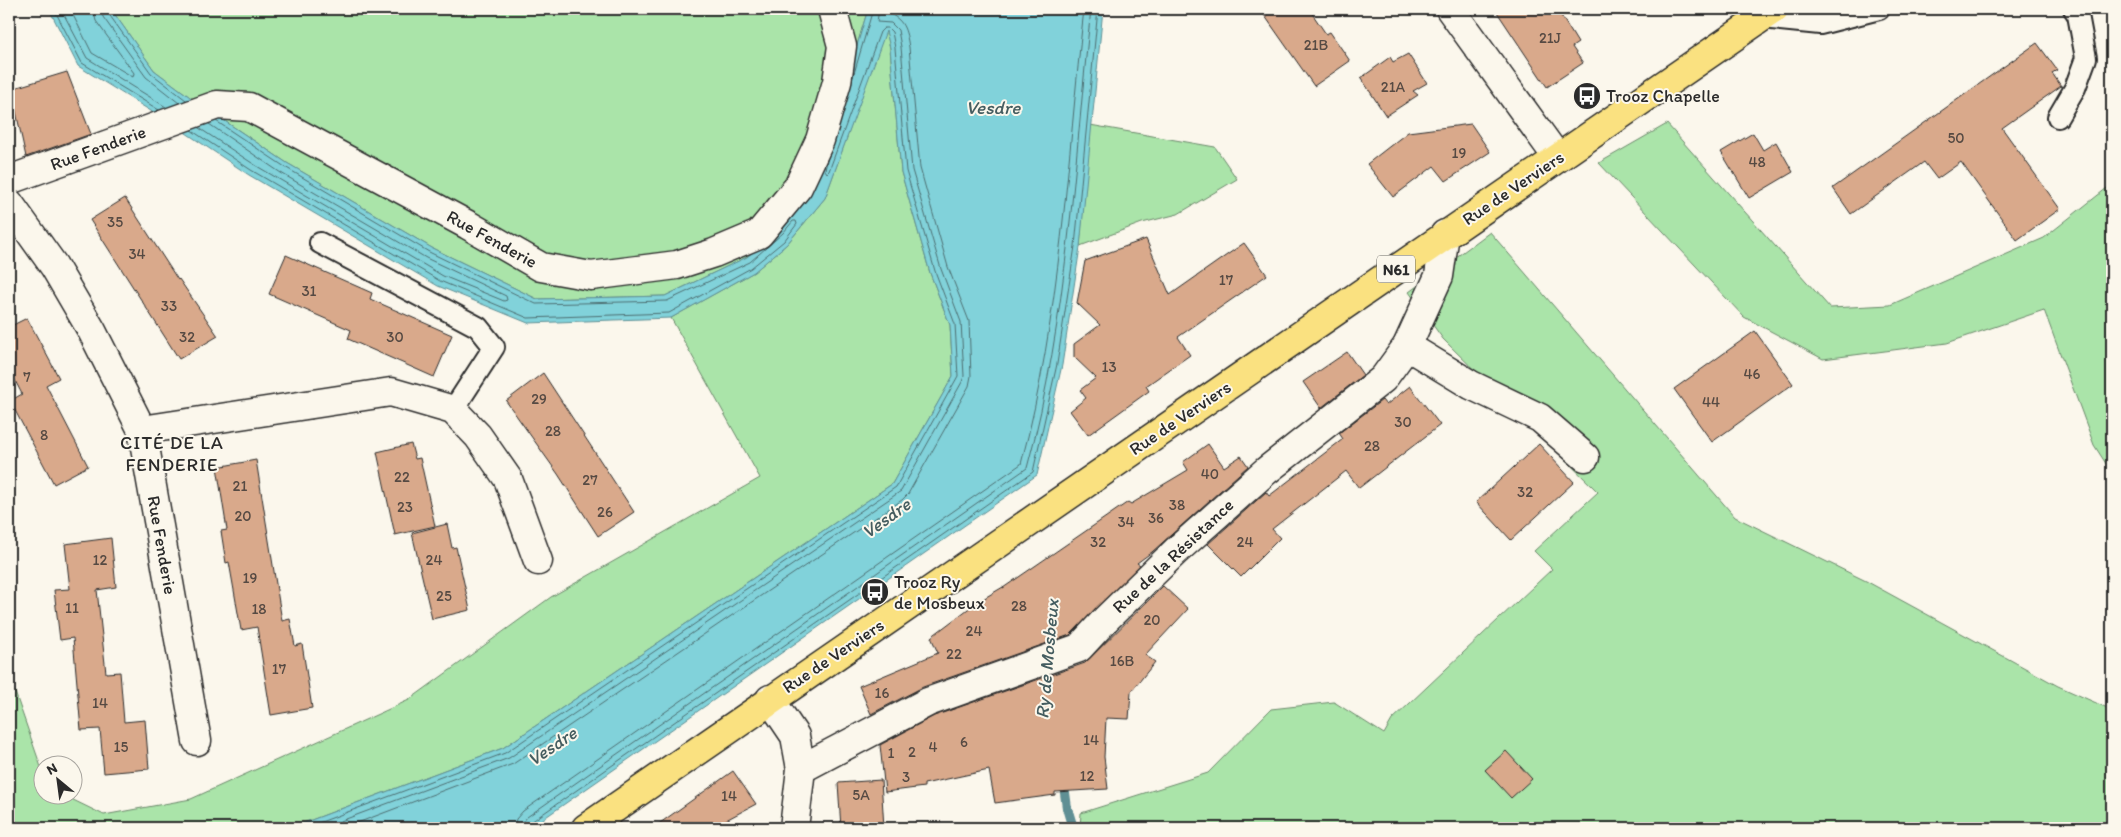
<svg xmlns="http://www.w3.org/2000/svg" width="2121" height="837" font-family="Itim,sans-serif">
<style>
.green{fill:#aae4a9;stroke:#6a886a}
.water{fill:#81d2da;stroke:#5f8f94}
.lines{fill:none;stroke-linecap:round;stroke-linejoin:round}
.shore{stroke:#4d6e71;stroke-width:1}
.stream{stroke:#5f8f94;stroke-width:10}
.building{fill:#d9a98b;stroke:#2b2b2b}
.service-casing{stroke:#2b2b2b;stroke-width:24}
.minor-casing{stroke:#2b2b2b;stroke-width:31}
.secondary-casing{stroke:#2b2b2b;stroke-width:31}
.primary-casing{stroke:#2b2b2b;stroke-width:31}
.service{stroke:#fbf7ec;stroke-width:20}
.minor{stroke:#fbf7ec;stroke-width:28}
.secondary{stroke:#fbf7ec;stroke-width:28}
.primary{stroke:#fae180;stroke-width:28}
.labels{text-anchor:middle;dominant-baseline:central;stroke-width:4;stroke-linejoin:round;paint-order:stroke}
.number-label{font-size:15px;fill:#564a43}
.shield{fill:#fbf7ec;stroke:#696865;stroke-width:1}
.shield-label{font-size:16px;font-weight:bold;fill:#2b2b2b}
.poi-label{font-size:18px;fill:#2b2b2b;stroke:#fbf7ec;text-anchor:start}
.street-label{font-size:18px;fill:#2b2b2b;stroke:#fbf7ec}
.water-label{font-size:19px;font-style:italic;fill:#455d60;stroke:#fbf7ec}
.neighbourhood-label{font-size:19px;letter-spacing:1px;fill:#2b2b2b;stroke:#fbf7ec}
</style>
<rect width="100%" height="100%" fill="#fbf7ec"/>
<filter id="ink" filterUnits="userSpaceOnUse"><feTurbulence type="fractalNoise" baseFrequency=".02" numOctaves="2"/><feDisplacementMap in="SourceGraphic" scale="10" xChannelSelector="R" yChannelSelector="G"/><feConvolveMatrix kernelMatrix="1 2 1 2 8 2 1 2 1" color-interpolation-filters="sRGB"/></filter>
<g filter="url(#ink)">
<g class="green">
<polygon points="111,9 148,9 151,12 156,9 868,9 814,188 780,229 747,257 665,296 537,299 432,248 287,163 198,103 154,70"/>
<polygon points="886,29 890,48 901,172 930,273 950,325 953,376 892,484 503,748 290,828 9,828 9,675 42,770 42,794 63,795 104,815 191,799 409,700 551,597 760,478 671,318 754,272 787,244 825,198"/>
<polygon points="1667,124 1830,308 1890,305 2044,238 2112,184 2112,473 2094,445 2044,310 1947,343 1823,359 1744,317 1599,163"/>
<polygon points="1090,125 1215,147 1237,179 1178,214 1142,223 1080,246"/>
<polygon points="1490,232 1735,517 1866,581 2058,686 2112,710 2112,828 1080,828 1081,813 1208,773 1271,709 1334,702 1384,734 1392,720 1552,569 1534,551 1598,492 1443,339 1409,292"/>
</g>
<polygon class="water" points="49,9 111,9 154,70 198,103 287,163 432,248 537,299 665,296 747,257 780,229 814,188 868,9 1103,9 1080,247 1062,365 1037,475 530,828 290,828 503,748 892,484 953,376 950,325 930,273 901,172 890,48 886,31 825,198 787,244 754,272 671,318 528,323 438,286 249,175 180,129 78,66"/>
<g class="lines">
<g class="shore">
<polyline points="54,9 82,63 159,110"/>
<polyline points="61,9 87,58 166,107"/>
<polyline points="70,9 92,53 133,77 134,73 96,21 93,9"/>
<polyline points="101,9 103,17 146,77 179,103"/>
<polyline points="107,9 108,13 151,73 186,100"/>
<polyline points="853,77 873,9"/>
<polyline points="199,128 255,165 443,276 504,301 507,300 506,296 426,258 281,173 209,124"/>
<polyline points="191,130 251,170 440,281 528,318 669,313 751,268 784,241 797,224 796,221 793,221 783,233 750,262 667,301 536,304 429,252 285,167 216,121"/>
<polyline points="305,828 505,753 896,487 958,376 955,324 935,271 906,171 895,48 892,32 888,28 884,28 880,32 829,171 827,173 825,170 828,157"/>
<polyline points="322,828 509,758 901,491 962,382 964,376 961,322 941,269 912,170 901,47 898,30 891,23 877,22 879,9"/>
<path d="M 344,828 L 513,764 L 902,500 L 908,494 L 969,386 L 971,376 L 969,321 L 948,267 L 920,168 L 909,47 C 906,30 904,19 887,13 L 887,9"/>
<path d="M 514,828 L 516,819 L 523,811 L 1021,464 C 1061,315 1067,161 1084,9"/>
<path d="M 522,828 L 523,822 L 527,817 L 1027,468 C 1068,318 1074,162 1091,9"/>
<polyline points="528,828 531,822 1033,472 1057,364 1075,246 1098,9"/>
</g>
<polyline class="stream" points="1063,778 1067,808 1073,828"/>
</g>
<g class="building">
<polygon points="1260,9 1309,9 1326,34 1330,32 1350,61 1314,86"/>
<polygon points="1495,9 1557,9 1578,43 1572,47 1583,63 1547,87"/>
<polygon points="2037,43 2057,70 2052,73 2061,86 2002,128 2060,209 2017,240 1961,162 1937,179 1924,162 1851,214 1833,188"/>
<polygon points="1408,54 1427,83 1413,91 1418,95 1386,116 1361,78 1390,57 1393,62"/>
<polygon points="67,72 91,134 26,157 11,89"/>
<polygon points="1471,124 1490,152 1446,181 1434,166 1393,197 1367,164 1408,132"/>
<polygon points="1753,133 1763,150 1776,142 1793,172 1749,198 1721,152"/>
<polygon points="125,198 178,280 179,279 218,336 179,359 90,220"/>
<polygon points="1146,239 1170,295 1244,243 1267,275 1178,337 1190,355 1146,386 1149,391 1088,435 1070,411 1086,398 1080,390 1096,378 1074,357 1074,344 1100,325 1077,303 1085,261"/>
<polygon points="286,255 372,293 370,299 452,335 434,377 348,339 351,330 269,294"/>
<polygon points="27,318 59,378 46,385 88,466 54,484 10,401 22,394 9,369 9,327"/>
<polygon points="1755,331 1793,384 1712,442 1674,389"/>
<polygon points="1347,352 1363,375 1321,408 1303,382"/>
<polygon points="543,373 634,512 598,536 558,474 506,401"/>
<polygon points="1410,386 1440,425 1359,488 1346,471 1272,529 1280,538 1241,577 1208,544 1266,492 1269,496 1343,439 1339,433 1382,400 1386,405"/>
<polygon points="411,444 415,459 420,458 435,526 395,535 377,452"/>
<polygon points="1208,444 1224,467 1241,456 1248,466 1152,552 1137,563 1140,565 1070,635 923,687 871,714 859,686 938,653 931,637 976,603 1003,587 1003,588 1128,502 1131,504 1188,470 1183,462"/>
<polygon points="1539,444 1574,482 1511,540 1476,502"/>
<polygon points="256,460 282,621 290,619 295,646 302,644 312,708 271,715 257,627 241,630 229,562 226,563 221,531 227,530 217,467"/>
<polygon points="447,524 452,548 456,547 470,610 432,619 412,533"/>
<polygon points="111,538 116,587 97,590 106,673 120,672 124,722 145,720 149,769 104,773 100,729 81,730 73,638 60,640 54,590 70,589 65,544"/>
<polygon points="1163,586 1188,609 1145,655 1155,662 1131,692 1129,719 1106,718 1104,757 1108,789 1055,792 1055,795 995,803 989,770 924,784 924,787 885,792 880,745 934,716 1085,663"/>
<polygon points="1506,751 1532,779 1511,798 1485,770"/>
<polygon points="733,771 756,804 711,828 653,828"/>
<polygon points="881,780 884,828 841,828 838,783"/>
</g>
<g class="lines">
<defs>
<g id="service">
<polyline points="1761,18 1820,24 1879,9"/>
<polyline points="2058,117 2075,88 2086,58 2078,15 2074,9"/>
<polyline points="320,243 478,327 494,347 453,410"/>
</g>
<g id="minor">
<polyline points="1450,9 1557,157"/>
<polyline points="9,180 217,105 249,107 468,225 541,267 591,276 677,265 714,253 759,234 798,187 820,140 837,82 842,46 832,9"/>
<polyline points="9,203 54,266 92,331 142,430 197,741"/>
<polyline points="1407,346 1471,385 1540,418 1585,457"/>
<polyline points="142,430 391,392 453,410 478,436 508,479 538,561"/>
<polyline points="801,769 928,702 1079,648 1106,619 1176,551 1266,471 1383,379 1407,346 1439,276 1445,234"/>
</g>
<polyline id="secondary" points="770,699 795,736 801,769 794,828"/>
<polyline id="primary" points="586,828 1774,9"/>
</defs>
<use href="#service" class="service-casing"/>
<use href="#minor" class="minor-casing"/>
<use href="#secondary" class="secondary-casing"/>
<use href="#primary" class="primary-casing"/>
<use href="#service" class="service"/>
<use href="#minor" class="minor"/>
<use href="#secondary" class="secondary"/>
<use href="#primary" class="primary"/>
</g>
</g>
<defs>
<symbol id="bus-disc" viewBox="-11 -11 22 22"><circle r="9.5" fill="#2b2b2b" stroke="#fbf7ec"/><path d="M-5-6H5V4H4V6H2V4H-2V6H-4V4H-5ZM-3.5-4V0h7V-4ZM-3.5 1.2v1.5H-2V1.2ZM2 1.2v1.5H3.5V1.2Z" fill="#fff"/></symbol>
</defs>
<g fill-rule="evenodd">
<use href="#bus-disc" x="1571" y="80" width="32" height="32"/>
<use href="#bus-disc" x="859" y="576" width="32" height="32"/>
</g>
<g class="labels">
<g class="number-label">
<text x="1550" y="38">21J</text>
<text x="1316" y="45">21B</text>
<text x="1393" y="87">21A</text>
<text x="1956" y="138">50</text>
<text x="1459" y="153">19</text>
<text x="1757" y="162">48</text>
<text x="115" y="222">35</text>
<text x="137" y="254">34</text>
<text x="1226" y="280">17</text>
<text x="309" y="291">31</text>
<text x="169" y="306">33</text>
<text x="187" y="337">32</text>
<text x="395" y="337">30</text>
<text x="1109" y="367">13</text>
<text x="1752" y="374">46</text>
<text x="27" y="377">7</text>
<text x="539" y="399">29</text>
<text x="1711" y="402">44</text>
<text x="1403" y="422">30</text>
<text x="553" y="431">28</text>
<text x="44" y="435">8</text>
<text x="1372" y="446">28</text>
<text x="1210" y="474">40</text>
<text x="402" y="477">22</text>
<text x="590" y="480">27</text>
<text x="240" y="486">21</text>
<text x="1525" y="492">32</text>
<text x="1177" y="505">38</text>
<text x="405" y="507">23</text>
<text x="605" y="512">26</text>
<text x="243" y="516">20</text>
<text x="1156" y="518">36</text>
<text x="1126" y="522">34</text>
<text x="1098" y="542">32</text>
<text x="1245" y="542">24</text>
<text x="100" y="560">12</text>
<text x="434" y="560">24</text>
<text x="250" y="578">19</text>
<text x="444" y="596">25</text>
<text x="1019" y="606">28</text>
<text x="72" y="608">11</text>
<text x="259" y="609">18</text>
<text x="1152" y="620">20</text>
<text x="974" y="631">24</text>
<text x="954" y="654">22</text>
<text x="1122" y="661">16B</text>
<text x="279" y="669">17</text>
<text x="882" y="693">16</text>
<text x="100" y="703">14</text>
<text x="1091" y="740">14</text>
<text x="964" y="742">6</text>
<text x="121" y="747">15</text>
<text x="933" y="747">4</text>
<text x="912" y="752">2</text>
<text x="891" y="753">1</text>
<text x="1087" y="776">12</text>
<text x="906" y="777">3</text>
<text x="861" y="795">5A</text>
<text x="729" y="796">14</text>
</g>
<rect class="shield" x="1377" y="255.5" width="38" height="27" rx="4"/>
<g class="shield-label">
<text x="1396" y="269">N61</text>
</g>
<g class="poi-label">
<text x="1606" y="96">Trooz Chapelle</text>
<text x="894" y="582">Trooz Ry<tspan x="894" dy="21">de Mosbeux</tspan></text>
</g>
<g class="street-label">
<text transform="translate(98 148) rotate(-20)">Rue Fenderie</text>
<text transform="translate(1513 188) rotate(-34)">Rue de Verviers</text>
<text transform="translate(492 239) rotate(29)">Rue Fenderie</text>
<text transform="translate(1180 418) rotate(-34)">Rue de Verviers</text>
<text transform="translate(162 545) rotate(80)">Rue Fenderie</text>
<text transform="translate(1173 556) rotate(-43)">Rue de la Résistance</text>
<text transform="translate(833 656) rotate(-34)">Rue de Verviers</text>
</g>
<g class="water-label">
<text x="993" y="107">Vesdre</text>
<text transform="translate(886 518) rotate(-36)">Vesdre</text>
<text transform="translate(1047 659) rotate(-85)">Ry de Mosbeux</text>
<text transform="translate(552 746) rotate(-34)">Vesdre</text>
</g>
<g class="neighbourhood-label">
<text x="172" y="442">CITÉ DE LA<tspan x="172" dy="22">FENDERIE</tspan></text>
</g>
</g>
<rect width="2121" height="837" fill="none" stroke="#fbf7ec" stroke-width="30"/>
<rect x="15" y="15" width="2091" height="807" fill="none" stroke="#2b2b2b" stroke-width="2" filter="url(#ink)"/>
<g transform="translate(58 780) rotate(331)"><circle r="24" fill="#fbf7ec" stroke="#a8a59f"/>
<path d="M0-4L9 19L0 12L-9 19Z" fill="#2b2b2b"/>
<text y="-8" font-size="14" font-weight="bold" text-anchor="middle" fill="#2b2b2b">N</text>
</g>
</svg>
